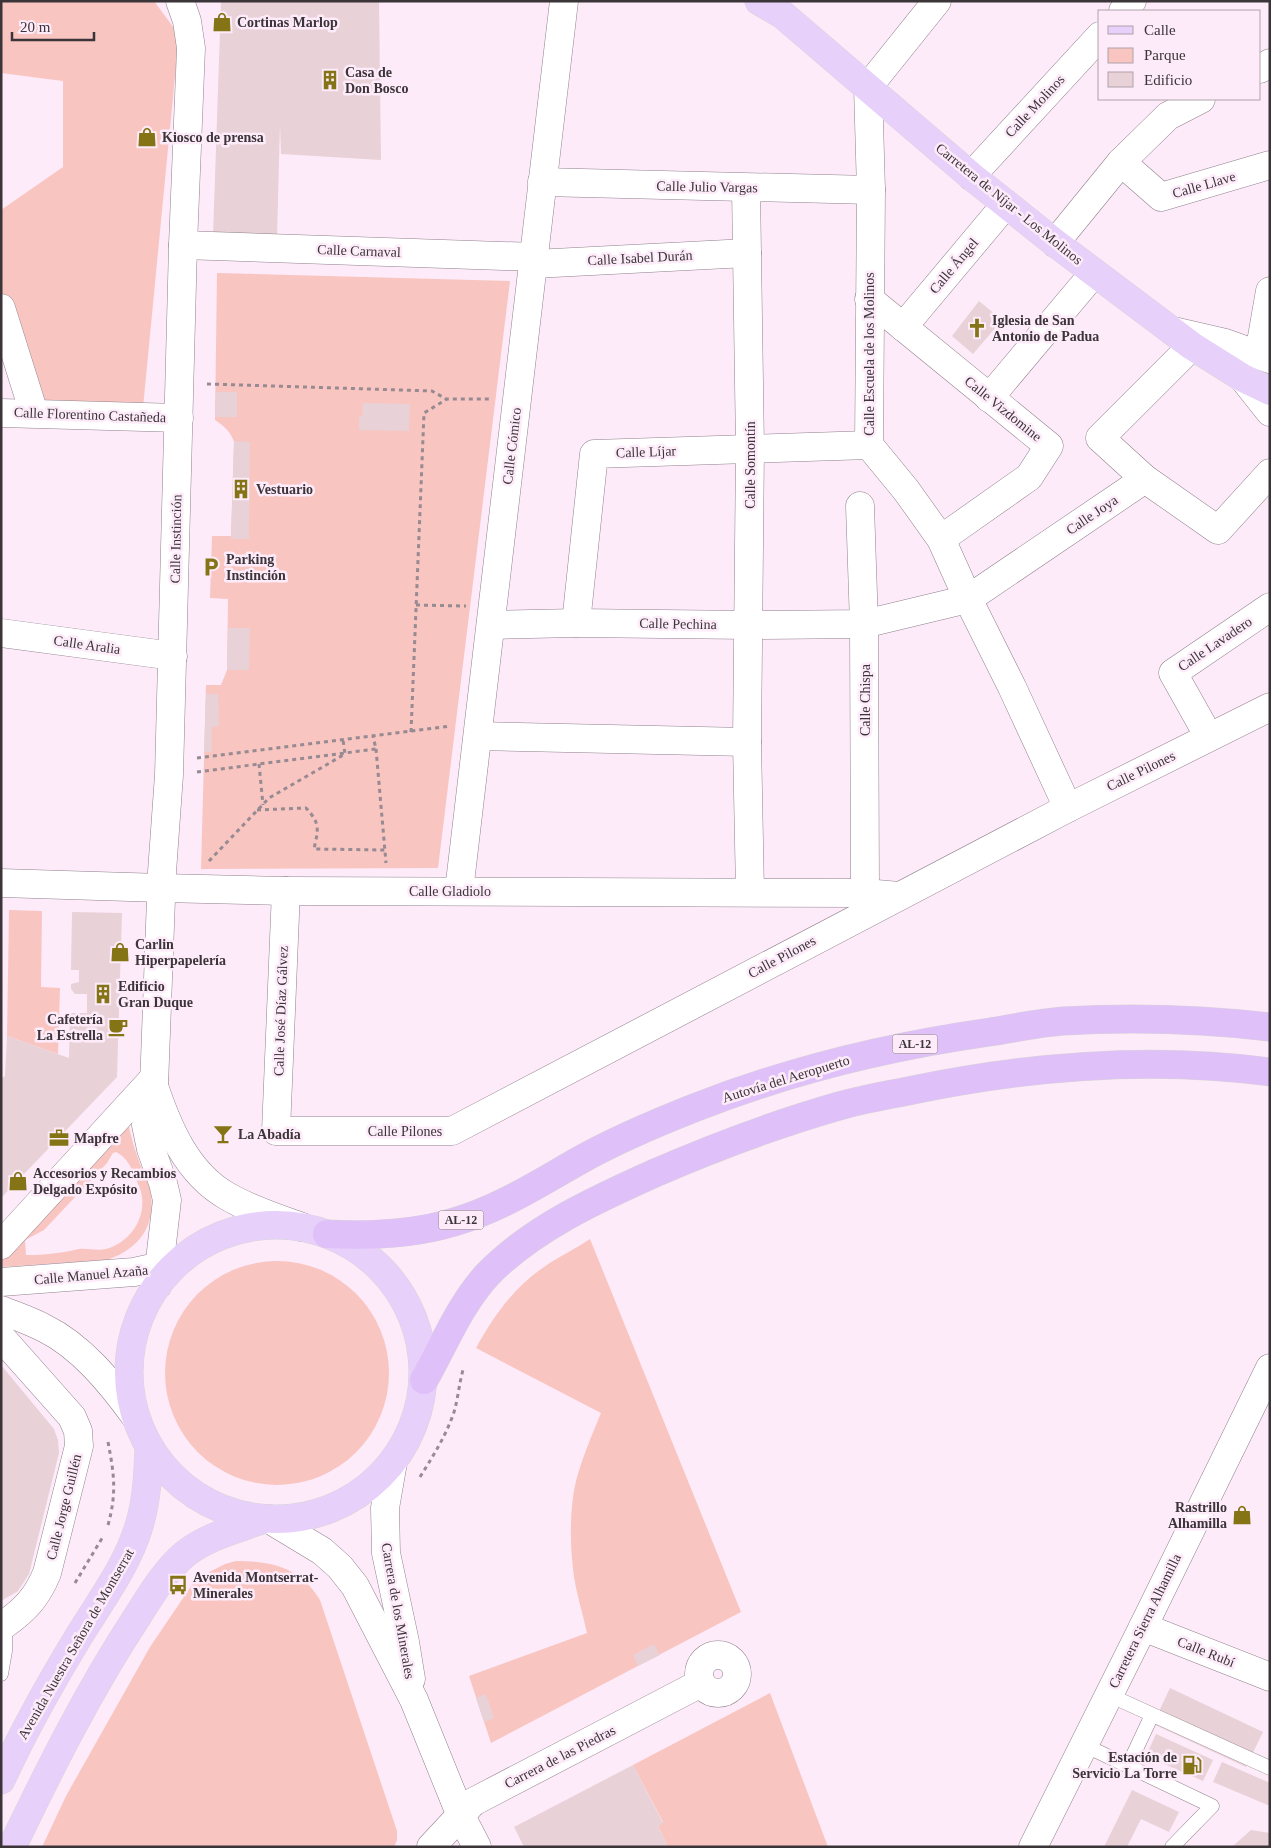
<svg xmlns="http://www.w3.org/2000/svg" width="1271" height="1848" font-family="Georgia,serif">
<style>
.green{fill:#f9c5c1;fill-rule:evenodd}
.building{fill:#e8d1d7}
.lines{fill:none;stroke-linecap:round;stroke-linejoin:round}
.service-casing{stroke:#90808c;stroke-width:15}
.minor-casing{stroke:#90808c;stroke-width:29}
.tertiary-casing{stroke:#90808c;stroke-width:29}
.secondary-casing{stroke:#90808c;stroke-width:29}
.primary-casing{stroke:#d8d6d7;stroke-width:29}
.trunk-casing{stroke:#d8d6d7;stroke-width:29}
.path{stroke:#968a93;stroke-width:3;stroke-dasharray:4 4;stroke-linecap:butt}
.service{stroke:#fff;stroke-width:14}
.minor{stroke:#fff;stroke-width:28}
.tertiary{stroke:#fff;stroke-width:28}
.secondary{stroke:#fff;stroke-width:28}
.primary{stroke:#e7d0fa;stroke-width:28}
.trunk{stroke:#dfc0f8;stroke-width:28}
.labels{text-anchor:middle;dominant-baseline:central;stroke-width:5;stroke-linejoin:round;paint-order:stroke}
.shield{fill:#fdebf9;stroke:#756b73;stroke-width:1}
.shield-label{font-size:12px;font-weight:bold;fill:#3b3439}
.poi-label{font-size:14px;font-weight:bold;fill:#3b3439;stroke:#fdebf9;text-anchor:start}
.street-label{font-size:14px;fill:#3b3439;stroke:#fdebf9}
</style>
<rect width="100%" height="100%" fill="#fdebf9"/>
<g class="green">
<polygon points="1,1 154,1 179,35 142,418 34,413 1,308 1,210 63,167 63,81 1,73"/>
<path d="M 217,273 L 510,281 L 438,868 L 201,869 L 206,685 L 221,685 L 227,670 L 228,599 L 210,598 L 212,536 L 231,536 L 234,442 C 231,432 224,426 215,420 Z"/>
<polygon points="9,910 42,911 41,987 60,988 58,1054 7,1036"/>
<path d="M 128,1123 C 131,1137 135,1151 140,1164 C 143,1172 149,1180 150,1189 C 157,1224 141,1248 107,1260 L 1,1267 L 1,1258 ZM 116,1152 C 130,1159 133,1173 139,1186 C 150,1212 133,1242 106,1249 C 97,1251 88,1248 79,1249 C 61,1253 45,1255 26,1255 L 25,1241 L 27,1239 L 44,1230 L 107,1163 L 113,1153 Z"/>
<path d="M 590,1239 L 741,1612 L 491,1743 L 469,1676 L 587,1633 C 583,1614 577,1596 574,1577 C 570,1548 569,1510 576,1481 C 582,1458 592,1435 601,1413 L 476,1348 C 493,1317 514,1287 544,1267 C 559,1256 576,1249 590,1239 Z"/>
<circle cx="277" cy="1373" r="112"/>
<path d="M 236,1561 C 272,1561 300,1567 320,1600 L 397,1831 L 397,1840 L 394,1847 L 42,1847 L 66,1796 L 150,1647 L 177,1607 L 196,1579 L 225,1564 Z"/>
<polygon points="770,1693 828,1847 668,1847 658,1826 663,1822 633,1765"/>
</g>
<g class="building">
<polygon points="221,1 379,1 381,160 281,154 280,123 277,238 213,236"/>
<polygon points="979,301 1002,320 973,354 952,336"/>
<polygon points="216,392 237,392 237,417 215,417"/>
<polygon points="363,403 410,404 409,431 359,430 359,417 362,416"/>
<polygon points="234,441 250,442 249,539 231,539"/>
<polygon points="228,628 250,628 249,670 227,670"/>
<polygon points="206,694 218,694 219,726 212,727 212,752 204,752"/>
<polygon points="72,912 122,913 117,1077 1,1198 1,1079 5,1076 7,1036 69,1058 70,1013 87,1013 87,994 75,994 71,989 71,984 79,982 79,970 71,970"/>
<polygon points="1,1365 54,1429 58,1440 59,1453 29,1574 18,1591 1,1601"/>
<polygon points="654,1644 660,1655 638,1666 633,1655"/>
<polygon points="1170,1688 1263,1732 1246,1767 1153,1724"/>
<polygon points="486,1694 494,1718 484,1722 476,1698"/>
<polygon points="1156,1734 1213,1760 1203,1781 1146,1756"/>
<polygon points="1222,1762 1270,1783 1270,1806 1213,1782"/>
<polygon points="633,1765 663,1823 658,1826 668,1847 524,1847 514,1827"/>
<polygon points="1132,1790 1179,1812 1169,1832 1141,1819 1127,1847 1104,1847"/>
<polygon points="1251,1830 1270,1833 1270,1847 1232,1847"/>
</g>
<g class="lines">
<defs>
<g id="service">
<polyline points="1,1674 5,1651 5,1624"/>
<polyline points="1109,1695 1270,1768"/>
<polyline points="1084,1745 1212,1806 1172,1847"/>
<polyline points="1128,1766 1152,1715"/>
</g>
<g id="minor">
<polyline points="937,1 868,87 871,190 869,445 906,490 941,539 968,599 1012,687 1068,808"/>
<polyline points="1123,11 1132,1"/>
<polyline points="1260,69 1270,63"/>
<polyline points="1121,162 1161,197 1270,165"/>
<polyline points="971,176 1100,36"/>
<polyline points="542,182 871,190"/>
<polyline points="746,188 750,448 747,742 750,892"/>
<polyline points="1055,243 1121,162 1168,116 1201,99"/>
<polyline points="183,245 535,257"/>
<polyline points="534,264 747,253"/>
<polyline points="869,299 1049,446 1029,477 941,539"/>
<polyline points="1,308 34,413"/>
<polyline points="903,327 1006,204"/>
<polyline points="1173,331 1225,343 1270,359"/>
<polyline points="1192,346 1100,438 1145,479 1218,530 1270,473"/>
<polyline points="1259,354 1270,291"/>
<polyline points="1243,378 1270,412"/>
<polyline points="989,398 1094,273"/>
<polyline points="1,413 179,418"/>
<polyline points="860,506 864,624 865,893"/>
<polyline points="576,623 594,454 869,445"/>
<polyline points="491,625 576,623 749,625 864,624 968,599 1145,479"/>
<polyline points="1,633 173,656"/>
<polyline points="478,736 747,742"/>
<polyline points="1209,737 1173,673 1270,607"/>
<polyline points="162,888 286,891 865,893 899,896"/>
<polyline points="286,891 276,1131 452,1131 1068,808 1270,707"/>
<polyline points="459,891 564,1"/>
<polyline points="1,1245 154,1078"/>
<path d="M 1,1337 L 72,1417 L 78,1431 L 79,1446 L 47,1573 C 37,1597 26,1609 5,1624 L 1,1625"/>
<polyline points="1143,1627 1270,1677"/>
<circle cx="718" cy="1674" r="19"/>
<polyline points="431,1847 473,1802 701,1683"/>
</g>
<g id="tertiary">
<polyline points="1,883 162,888"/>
<path d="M 154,1086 C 168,1128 187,1173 227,1196 C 251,1210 277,1218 302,1227"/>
<polyline points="1,1282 134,1272 175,1263"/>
<polyline points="157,1286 167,1200 163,1183 151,1149 146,1125 154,1086 162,872 169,775 183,245 191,48 187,21 180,1"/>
<path d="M 1,1310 C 16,1316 31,1321 44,1328 C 81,1346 111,1383 135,1416"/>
</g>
<g id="secondary">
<polyline points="393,1462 385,1508 386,1553 405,1642 411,1679"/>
<polyline points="269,1519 322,1551 340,1567 355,1586 414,1700 461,1816 477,1847"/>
<polyline points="1033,1847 1143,1627 1270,1368"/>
</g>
<g id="primary">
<polyline points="759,1 783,15 971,176 1055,243 1192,346 1243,378 1270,391"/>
<circle cx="276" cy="1372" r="147"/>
<path d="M 1,1780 C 24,1730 51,1682 79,1636 C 101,1600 127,1566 139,1526 C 147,1500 148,1473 149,1446"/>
<path d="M 12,1847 C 50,1768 89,1690 137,1617 C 151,1595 165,1571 185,1554 C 207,1536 238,1529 264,1519"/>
</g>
<g id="trunk">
<path d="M 327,1234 C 368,1236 415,1234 454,1222 C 500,1209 541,1182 582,1159 C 618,1139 656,1123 694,1108 C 788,1071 891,1046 990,1032 C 1014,1028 1039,1023 1063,1021 C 1132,1017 1201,1019 1270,1027"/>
<path d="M 424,1380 C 444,1345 460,1304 488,1274 C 533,1228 597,1199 655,1173 C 715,1147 776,1124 839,1106 C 863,1099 888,1095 913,1090 C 1030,1066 1152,1056 1270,1072"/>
</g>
</defs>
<use href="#service" class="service-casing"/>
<use href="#minor" class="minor-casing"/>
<use href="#tertiary" class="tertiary-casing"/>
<use href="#secondary" class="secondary-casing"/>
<use href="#primary" class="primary-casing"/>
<use href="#trunk" class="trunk-casing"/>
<g class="path">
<polyline points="207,384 432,391 446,399"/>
<polyline points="416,605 466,606"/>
<polyline points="411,732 424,413 447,399 490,399"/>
<polyline points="376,749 386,863"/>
<polyline points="197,758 451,726"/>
<polyline points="259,764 263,805"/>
<polyline points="197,772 376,749 373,736"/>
<path d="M 257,810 L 306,808 C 321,824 318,830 314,849 L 385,850"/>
<polyline points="209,861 269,798 345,754 343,740"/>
<path d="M 420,1477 C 433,1456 446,1436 454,1412 C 458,1399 459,1384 463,1370"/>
<path d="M 108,1525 C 117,1493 114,1473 108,1442"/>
<polyline points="75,1583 104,1535"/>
</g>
<use href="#service" class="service"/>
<use href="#minor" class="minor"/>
<use href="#tertiary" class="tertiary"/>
<use href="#secondary" class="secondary"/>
<use href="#primary" class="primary"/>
<use href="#trunk" class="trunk"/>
</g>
<defs>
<symbol id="shop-bare" viewBox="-9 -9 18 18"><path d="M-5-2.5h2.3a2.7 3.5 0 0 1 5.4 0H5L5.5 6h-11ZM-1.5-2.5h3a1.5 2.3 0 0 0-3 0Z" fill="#847416" stroke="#fdebf9" stroke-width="2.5" paint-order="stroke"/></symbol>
<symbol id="building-bare" viewBox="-9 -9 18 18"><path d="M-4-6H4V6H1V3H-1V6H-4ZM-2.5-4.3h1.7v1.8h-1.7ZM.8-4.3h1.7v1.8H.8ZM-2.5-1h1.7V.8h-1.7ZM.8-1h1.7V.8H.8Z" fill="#847416" stroke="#fdebf9" stroke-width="2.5" paint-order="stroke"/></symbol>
<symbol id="church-bare" viewBox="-9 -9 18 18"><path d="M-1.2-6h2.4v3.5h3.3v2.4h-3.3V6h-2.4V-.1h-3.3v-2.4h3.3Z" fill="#847416" stroke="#fdebf9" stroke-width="2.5" paint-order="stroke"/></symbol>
<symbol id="parking-bare" viewBox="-9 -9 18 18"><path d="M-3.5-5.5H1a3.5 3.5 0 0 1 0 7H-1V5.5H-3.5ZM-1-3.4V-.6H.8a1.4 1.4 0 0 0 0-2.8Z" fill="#847416" stroke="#fdebf9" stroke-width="2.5" paint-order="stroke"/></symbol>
<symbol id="cafe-bare" viewBox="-9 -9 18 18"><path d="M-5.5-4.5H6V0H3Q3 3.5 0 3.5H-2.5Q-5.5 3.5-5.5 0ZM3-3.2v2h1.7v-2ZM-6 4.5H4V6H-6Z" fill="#847416" stroke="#fdebf9" stroke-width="2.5" paint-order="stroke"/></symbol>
<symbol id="bar-bare" viewBox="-9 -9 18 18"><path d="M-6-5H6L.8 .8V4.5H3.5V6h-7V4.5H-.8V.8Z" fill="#847416" stroke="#fdebf9" stroke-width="2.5" paint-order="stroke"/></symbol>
<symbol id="office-bare" viewBox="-9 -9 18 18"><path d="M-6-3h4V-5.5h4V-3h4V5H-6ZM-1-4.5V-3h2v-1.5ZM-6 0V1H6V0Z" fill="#847416" stroke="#fdebf9" stroke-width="2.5" paint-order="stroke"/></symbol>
<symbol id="bus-bare" viewBox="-9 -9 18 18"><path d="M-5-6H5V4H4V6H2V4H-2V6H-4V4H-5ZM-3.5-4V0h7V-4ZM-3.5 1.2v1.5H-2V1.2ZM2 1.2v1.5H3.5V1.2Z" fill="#847416" stroke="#fdebf9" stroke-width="2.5" paint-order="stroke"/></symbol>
<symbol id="fuel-bare" viewBox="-9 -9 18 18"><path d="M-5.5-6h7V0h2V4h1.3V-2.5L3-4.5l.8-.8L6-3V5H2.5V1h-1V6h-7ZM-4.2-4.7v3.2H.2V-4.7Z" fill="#847416" stroke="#fdebf9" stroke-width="2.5" paint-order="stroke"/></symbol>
</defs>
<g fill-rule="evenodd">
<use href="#shop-bare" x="208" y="8" width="28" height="28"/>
<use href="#building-bare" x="316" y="66" width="28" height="28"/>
<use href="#shop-bare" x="133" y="123" width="28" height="28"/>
<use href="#church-bare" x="963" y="314" width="28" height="28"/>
<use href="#building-bare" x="227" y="475" width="28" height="28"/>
<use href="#parking-bare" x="197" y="553" width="28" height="28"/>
<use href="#shop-bare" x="106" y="938" width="28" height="28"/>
<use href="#building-bare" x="89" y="980" width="28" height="28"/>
<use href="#cafe-bare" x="104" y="1013" width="28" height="28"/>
<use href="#bar-bare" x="209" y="1120" width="28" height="28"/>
<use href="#office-bare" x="45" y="1124" width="28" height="28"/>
<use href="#shop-bare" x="4" y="1167" width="28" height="28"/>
<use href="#shop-bare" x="1228" y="1501" width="28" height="28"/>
<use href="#bus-bare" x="164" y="1571" width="28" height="28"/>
<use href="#fuel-bare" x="1178" y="1751" width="28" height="28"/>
</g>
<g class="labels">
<g class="shield">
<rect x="892.5" y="1034.5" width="45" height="19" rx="4"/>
<rect x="438.5" y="1210.5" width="45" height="19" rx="4"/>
</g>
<g class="shield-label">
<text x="915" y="1044">AL-12</text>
<text x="461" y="1220">AL-12</text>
</g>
<g class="poi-label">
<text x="237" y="22">Cortinas Marlop</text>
<text x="345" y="72">Casa de<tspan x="345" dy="16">Don Bosco</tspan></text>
<text x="162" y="137">Kiosco de prensa</text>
<text x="992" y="320">Iglesia de San<tspan x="992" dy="16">Antonio de Padua</tspan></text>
<text x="256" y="489">Vestuario</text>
<text x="226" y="559">Parking<tspan x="226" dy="16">Instinción</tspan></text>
<text x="135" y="944">Carlin<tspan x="135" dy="16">Hiperpapelería</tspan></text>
<text x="118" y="986">Edificio<tspan x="118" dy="16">Gran Duque</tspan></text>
<text x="103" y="1019" text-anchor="end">Cafetería<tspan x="103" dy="16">La Estrella</tspan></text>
<text x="238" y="1134">La Abadía</text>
<text x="74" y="1138">Mapfre</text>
<text x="33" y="1173">Accesorios y Recambios<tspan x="33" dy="16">Delgado Expósito</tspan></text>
<text x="1227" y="1507" text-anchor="end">Rastrillo<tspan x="1227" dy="16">Alhamilla</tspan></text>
<text x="193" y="1577">Avenida Montserrat-<tspan x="193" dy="16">Minerales</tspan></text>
<text x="1177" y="1757" text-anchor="end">Estación de<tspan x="1177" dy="16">Servicio La Torre</tspan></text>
</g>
<g class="street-label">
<text transform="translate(1035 106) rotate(-47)">Calle Molinos</text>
<text transform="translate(1204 185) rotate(-16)">Calle Llave</text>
<text transform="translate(707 187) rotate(1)">Calle Julio Vargas</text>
<text transform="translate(1009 204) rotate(39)">Carretera de Níjar - Los Molinos</text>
<text transform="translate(359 251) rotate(2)">Calle Carnaval</text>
<text transform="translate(640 258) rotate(-3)">Calle Isabel Durán</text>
<text transform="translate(954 266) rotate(-50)">Calle Ángel</text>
<text transform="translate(869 354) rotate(-90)">Calle Escuela de los Molinos</text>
<text transform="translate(1003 409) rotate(39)">Calle Vizdomine</text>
<text transform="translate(90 415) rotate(2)">Calle Florentino Castañeda</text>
<text transform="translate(512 446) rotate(-83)">Calle Cómico</text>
<text transform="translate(646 452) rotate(-2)">Calle Líjar</text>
<text transform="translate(750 465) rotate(-90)">Calle Somontín</text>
<text transform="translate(1092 515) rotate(-34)">Calle Joya</text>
<text transform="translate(176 539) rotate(-89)">Calle Instinción</text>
<text transform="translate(678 624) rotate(1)">Calle Pechina</text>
<text transform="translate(1215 644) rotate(-34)">Calle Lavadero</text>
<text transform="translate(87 645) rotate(8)">Calle Aralia</text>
<text transform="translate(865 700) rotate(-90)">Calle Chispa</text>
<text transform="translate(1141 771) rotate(-26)">Calle Pilones</text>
<text x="450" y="891">Calle Gladiolo</text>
<text transform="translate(782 957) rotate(-28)">Calle Pilones</text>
<text transform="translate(281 1011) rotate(-88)">Calle José Díaz Gálvez</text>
<text transform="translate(786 1079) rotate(-17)">Autovía del Aeropuerto</text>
<text x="405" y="1131">Calle Pilones</text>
<text transform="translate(91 1275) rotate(-5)">Calle Manuel Azaña</text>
<text transform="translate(64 1507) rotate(-76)">Calle Jorge Guillén</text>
<text transform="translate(398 1611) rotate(80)">Carrera de los Minerales</text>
<text transform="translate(1145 1621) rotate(-64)">Carretera Sierra Alhamilla</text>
<text transform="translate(76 1644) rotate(-60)">Avenida Nuestra Señora de Montserrat</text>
<text transform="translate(1206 1652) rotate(22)">Calle Rubí</text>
<text transform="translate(560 1757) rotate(-27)">Carrera de las Piedras</text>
</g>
</g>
<rect width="1271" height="1848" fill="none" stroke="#3b3439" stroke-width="5"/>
<rect x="1098" y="10" width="162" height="90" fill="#fdebf9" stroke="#afa2ac"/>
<rect x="1108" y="26" width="25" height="8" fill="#e7d0fa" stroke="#afa2ac"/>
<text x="1144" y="35" font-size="15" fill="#3b3439">Calle</text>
<rect x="1108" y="48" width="25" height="15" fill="#f9c5c1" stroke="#afa2ac"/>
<text x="1144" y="60" font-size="15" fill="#3b3439">Parque</text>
<rect x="1108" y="72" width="25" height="15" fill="#e8d1d7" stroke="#afa2ac"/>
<text x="1144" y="85" font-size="15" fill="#3b3439">Edificio</text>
<path d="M12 32v8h82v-8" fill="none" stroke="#3b3439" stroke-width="2.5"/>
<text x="20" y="32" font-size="15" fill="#3b3439" stroke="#fdebf9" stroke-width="4" paint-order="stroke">20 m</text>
</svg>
